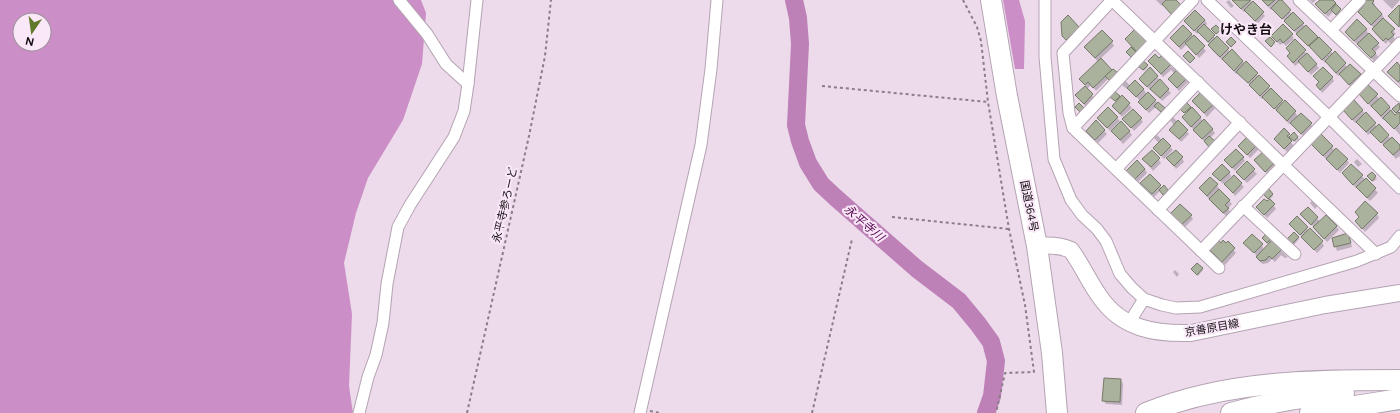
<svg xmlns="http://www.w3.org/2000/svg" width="1400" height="413" font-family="Figtree,'Noto Sans JP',sans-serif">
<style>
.forest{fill:#cb8ec6;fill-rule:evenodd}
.shadow{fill:#0003}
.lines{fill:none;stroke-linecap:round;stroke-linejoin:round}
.river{stroke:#bd81b8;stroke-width:18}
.building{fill:#aab19d;stroke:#737a67}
.street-casing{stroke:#b4a3b2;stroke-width:13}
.secondary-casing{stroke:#b4a3b2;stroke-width:18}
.highway-casing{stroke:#b4a3b2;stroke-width:22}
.path{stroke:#8a7d88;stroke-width:2;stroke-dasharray:3 3;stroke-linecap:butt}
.street{stroke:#fff;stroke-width:11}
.secondary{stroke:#fff;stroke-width:16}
.highway{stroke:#fff;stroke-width:20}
.labels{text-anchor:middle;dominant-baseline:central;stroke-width:4;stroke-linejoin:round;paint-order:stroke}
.street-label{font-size:11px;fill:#140e13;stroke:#fae8f8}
.water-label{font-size:12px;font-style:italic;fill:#530750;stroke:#fae8f8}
.quarter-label{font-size:13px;font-weight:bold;fill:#140e13;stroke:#fae8f8}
</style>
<rect width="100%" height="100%" fill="#eddbeb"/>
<g class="forest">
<path d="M 0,0 L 421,0 L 426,13 L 422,64 L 403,120 L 368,178 L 356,213 L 344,263 L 352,314 L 349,386 L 353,413 L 0,413 ZM 20,20 L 44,20 L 44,44 L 20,44 Z"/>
<polygon points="1003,0 1019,0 1025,21 1024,69 1015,69"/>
</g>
<g class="shadow">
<polygon points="1156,0 1175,0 1175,18 1163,5 1162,6"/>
<polygon points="1229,0 1234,6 1231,8 1226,2"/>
<polygon points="1232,0 1250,0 1265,16 1257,24 1246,11 1244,12"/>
<polygon points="1262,0 1281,0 1292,14 1331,51 1333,55 1345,64 1347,68 1360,75 1362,79 1352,88 1340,74 1338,76 1326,62 1325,63 1311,48 1311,49 1273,8 1271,10"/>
<polygon points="1310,0 1316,0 1313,3"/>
<polygon points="1321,0 1331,0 1341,12 1337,16 1333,12 1328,17 1317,5"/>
<polygon points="1367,0 1372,0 1373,1 1375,5 1374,7 1382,14 1384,18 1383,19 1396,34 1393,36 1395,39 1391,44 1388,41 1386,44 1375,33 1373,29 1374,28 1362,16"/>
<polygon points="1383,0 1400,0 1392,9"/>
<polygon points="1399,6 1400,8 1400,28 1389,16"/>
<polygon points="1205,20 1207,24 1205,26 1216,39 1228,49 1230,52 1243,61 1244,64 1246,63 1284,104 1285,102 1295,112 1298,117 1301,114 1311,124 1313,128 1304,137 1294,127 1291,122 1289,124 1264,98 1262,99 1238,72 1236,74 1223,59 1222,60 1211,49 1210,45 1199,32 1197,34 1185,21"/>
<polygon points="1078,27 1081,31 1068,43 1063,35"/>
<polygon points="1366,29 1368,33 1380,47 1375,52 1378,57 1374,61 1361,48 1358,43 1357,44 1348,36 1346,32"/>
<polygon points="1135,31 1139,55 1134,49 1136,55 1132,58 1127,52 1132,47 1126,39"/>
<polygon points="1191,34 1206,51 1199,58 1187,44 1181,50 1171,38"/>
<polygon points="1292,35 1294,39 1286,46 1283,43 1280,45 1272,36"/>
<polygon points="1295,41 1319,68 1311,75 1300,62 1295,66 1288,56 1291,54"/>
<polygon points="1112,42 1114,46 1100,59 1108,79 1096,91 1091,85 1087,89 1095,99 1086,107 1076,95 1086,86 1083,83 1098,62 1086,47"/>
<polygon points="1149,61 1170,64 1172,68 1174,66 1188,82 1179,91 1169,80 1175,74 1171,70 1163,77"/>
<polygon points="1147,66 1148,67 1144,71 1140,68"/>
<polygon points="1400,67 1400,85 1388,72"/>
<polygon points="1150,69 1171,93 1162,101 1151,88 1150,90 1140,79"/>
<polygon points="1332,77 1334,81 1322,93 1317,85 1320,83 1317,80"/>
<polygon points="1126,81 1130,86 1135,81 1144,90 1147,95 1148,94 1165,110 1162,113 1156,107 1149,113 1142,106 1140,101 1128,87 1127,89 1123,86 1122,84"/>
<polygon points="1360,94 1377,95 1379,100 1381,98 1390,108 1395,117 1398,115 1394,111 1399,104 1400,135 1385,118 1383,120 1372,106 1371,107"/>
<polygon points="1112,97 1119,97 1120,99 1122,97 1132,108 1122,117 1113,106 1117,102"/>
<polygon points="1193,101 1213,105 1215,108 1207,117"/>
<polygon points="1190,107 1200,117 1203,122 1212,129 1215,133 1210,138 1214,142 1211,148 1197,134 1183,117 1186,114 1182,110"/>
<polygon points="1344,110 1362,110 1377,127 1400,146 1400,158 1399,156 1396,159 1372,132 1368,135 1357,122 1355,123"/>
<polygon points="1173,117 1189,134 1181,142 1170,130 1175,126 1170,120"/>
<polygon points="1099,118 1117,118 1120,121 1110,131"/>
<polygon points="1124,119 1141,119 1143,122 1134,131"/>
<polygon points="1096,122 1107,134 1098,143 1087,131"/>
<polygon points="1112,131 1129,131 1132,135 1123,144"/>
<polygon points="1156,134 1162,140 1163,139 1173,150 1164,159 1154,148 1159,143 1153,137"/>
<polygon points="1294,134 1299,139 1295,142 1291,138 1289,140 1294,146 1287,152 1275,139 1289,135 1290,137"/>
<polygon points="1321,136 1332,147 1335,151 1347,160 1349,163 1340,173 1327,158 1326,159 1315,148 1312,144"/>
<polygon points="1256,145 1259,149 1250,158 1239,146"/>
<polygon points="1152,151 1161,163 1153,171 1144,159"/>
<polygon points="1243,157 1245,161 1235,171 1225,160"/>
<polygon points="1182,158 1184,162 1176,169 1168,159"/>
<polygon points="1357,159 1362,164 1358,167 1354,162"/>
<polygon points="1255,161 1273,163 1275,167 1268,175"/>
<polygon points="1247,163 1257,174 1247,183 1237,172"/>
<polygon points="1145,169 1147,173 1137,183 1129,175"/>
<polygon points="1229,172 1231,176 1223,184 1214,174"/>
<polygon points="1343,173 1362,176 1365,180 1366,179 1378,193 1370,201 1360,191 1357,187 1356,188 1345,177"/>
<polygon points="1372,173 1377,179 1373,182 1370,178"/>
<polygon points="1142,183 1160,186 1162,188 1168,192 1165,196 1160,191 1154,197"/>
<polygon points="1241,184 1244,187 1235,196 1226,185"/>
<polygon points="1217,185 1219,189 1232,204 1228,208 1230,212 1226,216 1212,203 1200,188"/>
<polygon points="1273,194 1273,196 1269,200 1265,196"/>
<polygon points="1313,199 1318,205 1315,209 1310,203"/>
<polygon points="1270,200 1276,209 1267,218 1257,207 1267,203"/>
<polygon points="1356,212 1377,214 1379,218 1365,232 1356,221 1360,218"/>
<polygon points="1302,214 1317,218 1320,222 1336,226 1339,230 1327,242"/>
<polygon points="1191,216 1193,219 1184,228 1174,218"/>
<polygon points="1297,217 1309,231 1310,230 1322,242 1324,246 1317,253 1290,224"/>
<polygon points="1348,234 1352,247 1337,251 1333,239"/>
<polygon points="1298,238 1299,239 1294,245 1289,240"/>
<polygon points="1263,239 1270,240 1288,257 1285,258 1281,255 1275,262 1272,259 1268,263 1263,264 1259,261 1252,248 1251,249 1252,252 1245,243 1262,245 1264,250 1269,245"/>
<polygon points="1228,243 1236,253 1225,265 1211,250"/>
<polygon points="1202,268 1203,270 1198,276 1193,271"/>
<polygon points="1175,270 1179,274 1177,277 1173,272"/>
<polygon points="1121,380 1123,384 1122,405 1106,404 1103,400"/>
</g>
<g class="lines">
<polyline class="river" points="794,0 798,18 800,44 796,125 800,141 808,163 821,184 836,198 917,269 959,301 978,324 991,342 996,361 992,396 986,413"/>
</g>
<g class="building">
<polygon points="1166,0 1176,0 1182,6 1172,15 1162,4"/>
<polygon points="1232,0 1251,0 1241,9"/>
<polygon points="1262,0 1275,0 1268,6"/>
<polygon points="1279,0 1282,0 1291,10 1282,19 1271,8"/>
<polygon points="1320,0 1333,0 1336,3 1325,14 1315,4"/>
<polygon points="1366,0 1373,0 1374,1 1372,3 1382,14 1371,25 1358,12 1364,5 1363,3"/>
<polygon points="1253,1 1264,12 1255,21 1244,10"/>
<polygon points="1336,4 1341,9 1336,15 1331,10"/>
<polygon points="1399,5 1400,6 1399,27 1388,16"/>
<polygon points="1195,10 1205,20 1194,31 1184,21"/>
<polygon points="1293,12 1304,23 1294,31 1284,21"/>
<polygon points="1068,15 1079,27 1066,40 1062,36 1061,22"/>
<polygon points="1383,18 1395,29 1391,32 1394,35 1388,40 1386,38 1383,41 1372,29"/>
<polygon points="1357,19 1367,29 1354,41 1345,32"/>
<polygon points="1204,24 1215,35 1208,42 1197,31"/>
<polygon points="1283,24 1293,34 1283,43 1280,39 1277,42 1271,36"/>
<polygon points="1183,25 1192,34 1179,47 1170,38"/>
<polygon points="1216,25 1221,30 1216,34 1211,29"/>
<polygon points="1306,25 1318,37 1308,46 1296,34"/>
<polygon points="1135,29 1147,42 1137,52 1125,39"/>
<polygon points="1102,30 1113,41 1095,58 1084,47"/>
<polygon points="1369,33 1379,43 1372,49 1376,53 1371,58 1357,44"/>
<polygon points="1194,35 1205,46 1196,55 1185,43"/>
<polygon points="1217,36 1229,48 1220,57 1208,45"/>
<polygon points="1231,37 1236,42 1231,47 1226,42"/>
<polygon points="1270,37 1275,42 1271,47 1265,41"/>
<polygon points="1319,37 1332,50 1322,60 1309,46"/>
<polygon points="1295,39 1306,50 1293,63 1287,56 1290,53 1286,48"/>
<polygon points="1131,47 1136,52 1131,57 1126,52"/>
<polygon points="1232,49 1243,61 1234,71 1222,59"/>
<polygon points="1188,51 1195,58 1190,63 1183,56"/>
<polygon points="1335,51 1346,63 1336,73 1325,61"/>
<polygon points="1307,53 1317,64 1308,72 1298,61"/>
<polygon points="1155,54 1159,58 1162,55 1171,64 1161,74 1148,61"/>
<polygon points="1101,58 1112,70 1093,88 1088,82 1085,85 1079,79"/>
<polygon points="1143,61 1148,65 1143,70 1138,66"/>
<polygon points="1246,61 1258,73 1248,83 1236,72"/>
<polygon points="1397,62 1400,66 1400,80 1398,82 1387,72"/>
<polygon points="1350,64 1361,74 1349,85 1339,74"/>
<polygon points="1150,67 1158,76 1147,87 1139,79"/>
<polygon points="1323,67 1333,77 1320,90 1316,85 1319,82 1313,76"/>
<polygon points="1113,69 1118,73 1110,81 1105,76"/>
<polygon points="1178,69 1187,78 1177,88 1168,79"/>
<polygon points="1259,75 1270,86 1260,96 1249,85"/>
<polygon points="1160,79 1169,89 1160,98 1150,89"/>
<polygon points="1135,80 1144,89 1136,97 1127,88"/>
<polygon points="1368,85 1378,94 1368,104 1359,94"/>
<polygon points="1085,86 1093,94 1084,104 1075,95"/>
<polygon points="1271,88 1283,100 1274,109 1262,97"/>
<polygon points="1114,91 1120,96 1115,101 1109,96"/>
<polygon points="1148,92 1156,100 1146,110 1138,102"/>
<polygon points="1201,92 1214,104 1204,113 1192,101"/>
<polygon points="1122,95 1130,103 1120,114 1112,106"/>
<polygon points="1381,97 1390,107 1381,116 1371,106"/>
<polygon points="1285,100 1296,111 1287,121 1276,110"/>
<polygon points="1354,100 1363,110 1352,120 1343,110"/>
<polygon points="1158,102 1165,108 1161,112 1154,106"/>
<polygon points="1186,102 1191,107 1184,113 1179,108"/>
<polygon points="1079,103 1084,108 1080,112 1075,107"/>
<polygon points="1399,103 1400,109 1396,113 1392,109"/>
<polygon points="1108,107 1118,117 1107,128 1097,118"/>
<polygon points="1192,107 1201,117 1191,127 1182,117"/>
<polygon points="1133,109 1142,118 1131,128 1122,119"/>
<polygon points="1391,110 1395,115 1399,112 1400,113 1400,123 1394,129 1383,118"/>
<polygon points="1366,112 1376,123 1366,132 1356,122"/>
<polygon points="1301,113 1312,123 1301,134 1290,123"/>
<polygon points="1204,119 1213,129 1202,139 1193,130"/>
<polygon points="1096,120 1105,130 1095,140 1086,131"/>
<polygon points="1178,120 1188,130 1179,139 1169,130"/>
<polygon points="1121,121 1130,131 1120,140 1111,131"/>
<polygon points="1379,124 1389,135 1381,143 1370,132"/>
<polygon points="1284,128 1290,134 1287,136 1292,141 1284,149 1274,139"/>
<polygon points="1294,132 1298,137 1294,141 1289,137"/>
<polygon points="1321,134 1333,146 1323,156 1311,144"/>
<polygon points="1209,136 1215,141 1209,147 1204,141"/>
<polygon points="1248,136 1257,145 1247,155 1238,146"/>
<polygon points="1392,137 1400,145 1400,149 1393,155 1383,145"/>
<polygon points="1163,138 1171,146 1161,156 1153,148"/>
<polygon points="1336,148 1348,159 1337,170 1326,159"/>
<polygon points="1236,149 1244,157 1232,168 1224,160"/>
<polygon points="1152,150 1160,158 1151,167 1142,159"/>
<polygon points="1176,150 1183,157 1174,166 1166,158"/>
<polygon points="1263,152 1274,163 1265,172 1254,160"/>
<polygon points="1137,160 1145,169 1134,180 1126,171"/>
<polygon points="1247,161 1255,169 1244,180 1236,172"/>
<polygon points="1222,164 1230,172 1220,181 1212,174"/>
<polygon points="1351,164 1363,175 1353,185 1342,173"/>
<polygon points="1372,172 1376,176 1372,181 1367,176"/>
<polygon points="1150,174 1161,185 1152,194 1140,183"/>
<polygon points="1234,175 1242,183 1233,193 1224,184"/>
<polygon points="1210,177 1218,184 1207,196 1199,188"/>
<polygon points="1366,178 1376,188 1367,198 1356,187"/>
<polygon points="1164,185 1168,190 1163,195 1159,190"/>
<polygon points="1268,188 1273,194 1268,199 1263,194"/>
<polygon points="1219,189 1230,200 1225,205 1229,208 1223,213 1209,199"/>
<polygon points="1264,199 1267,201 1270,199 1275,204 1264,215 1256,207"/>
<polygon points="1365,201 1378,213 1362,229 1355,221 1359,217 1355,212"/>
<polygon points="1180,204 1192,215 1181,225 1170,214"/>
<polygon points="1308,207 1318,217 1311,225 1300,214"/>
<polygon points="1326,215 1337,226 1324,239 1313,227"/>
<polygon points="1297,216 1308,227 1300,235 1289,224"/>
<polygon points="1310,228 1323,241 1314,250 1301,237"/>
<polygon points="1294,232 1299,237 1292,244 1287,239"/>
<polygon points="1348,233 1351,243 1334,247 1332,238"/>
<polygon points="1252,234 1263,244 1254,253 1243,243"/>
<polygon points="1266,234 1271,239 1267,243 1262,238"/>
<polygon points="1223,240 1226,243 1228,241 1235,248 1222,262 1210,250 1219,241 1221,243"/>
<polygon points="1272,240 1282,249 1272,259 1269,256 1266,260 1260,261 1256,257"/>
<polygon points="1197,263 1203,268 1197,275 1191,269"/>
<polygon points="1104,378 1121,379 1120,402 1102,401"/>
</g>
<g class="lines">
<defs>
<g id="street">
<polyline points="399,0 427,34 446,64 468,84"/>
<polyline points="1045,0 1045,57 1054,159 1071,200 1082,215 1097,229 1106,241 1120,274 1132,288 1144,299 1162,305 1176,308 1200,307 1357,261 1391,247 1400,236"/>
<polyline points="1112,0 1376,254"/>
<polyline points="1193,0 1073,128 1219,268"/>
<polyline points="1207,0 1329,117 1400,188"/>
<polyline points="1299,0 1400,96"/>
<polyline points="1331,30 1360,0"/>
<polyline points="1073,128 1069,113 1063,53 1112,0"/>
<polyline points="1116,169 1198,82"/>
<polyline points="1243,206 1295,254"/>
<polyline points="1158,210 1240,122"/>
<polyline points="1201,251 1400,43"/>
<polyline points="1129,323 1144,299"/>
<polyline points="359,413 368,377 376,355 383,323 387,284 398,227 410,205 454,137 464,111 468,84 477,0"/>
<polyline points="640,413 701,145 711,69 717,0"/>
</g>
<path id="secondary" d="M 1037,246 C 1049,245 1060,245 1071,250 C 1082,265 1089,282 1100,297 C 1122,329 1155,334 1191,333 L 1325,305 L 1400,293"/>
<g id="highway">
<polyline points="991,0 1007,96 1037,246 1052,353 1057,413"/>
<path d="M 1146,413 C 1227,380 1314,380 1400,380"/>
<path d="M 1231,413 C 1268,403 1306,396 1344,393"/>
<polyline points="1310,413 1400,399"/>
</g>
</defs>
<use href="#street" class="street-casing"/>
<use href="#secondary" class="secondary-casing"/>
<use href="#highway" class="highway-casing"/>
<g class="path">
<polyline points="963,0 977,27 981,41 988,102 1009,229 1025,305 1034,372 1005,373 996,413"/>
<polyline points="822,86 988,102"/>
<polyline points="892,217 1009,229"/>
<polyline points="650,411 660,413"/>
<polyline points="467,413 529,136 545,56 551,0"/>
<polyline points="812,413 852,239"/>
</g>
<use href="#street" class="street"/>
<use href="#secondary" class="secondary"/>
<use href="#highway" class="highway"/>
</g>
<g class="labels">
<g class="street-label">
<text transform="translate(505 205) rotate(-77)">永平寺参ろーど</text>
<text transform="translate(1029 206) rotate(79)">国道364号</text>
<text transform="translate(1212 328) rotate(-10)">京善原目線</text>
</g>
<g class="water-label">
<text transform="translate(864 223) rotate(41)">永平寺川</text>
</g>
<g class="quarter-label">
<text x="1246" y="29">けやき台</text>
</g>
</g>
<g transform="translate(32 32) rotate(193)"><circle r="19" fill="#fae8f8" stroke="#9e919c"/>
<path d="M0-3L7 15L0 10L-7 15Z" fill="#61792b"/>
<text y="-6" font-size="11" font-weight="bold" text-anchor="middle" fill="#140e13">N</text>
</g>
</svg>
